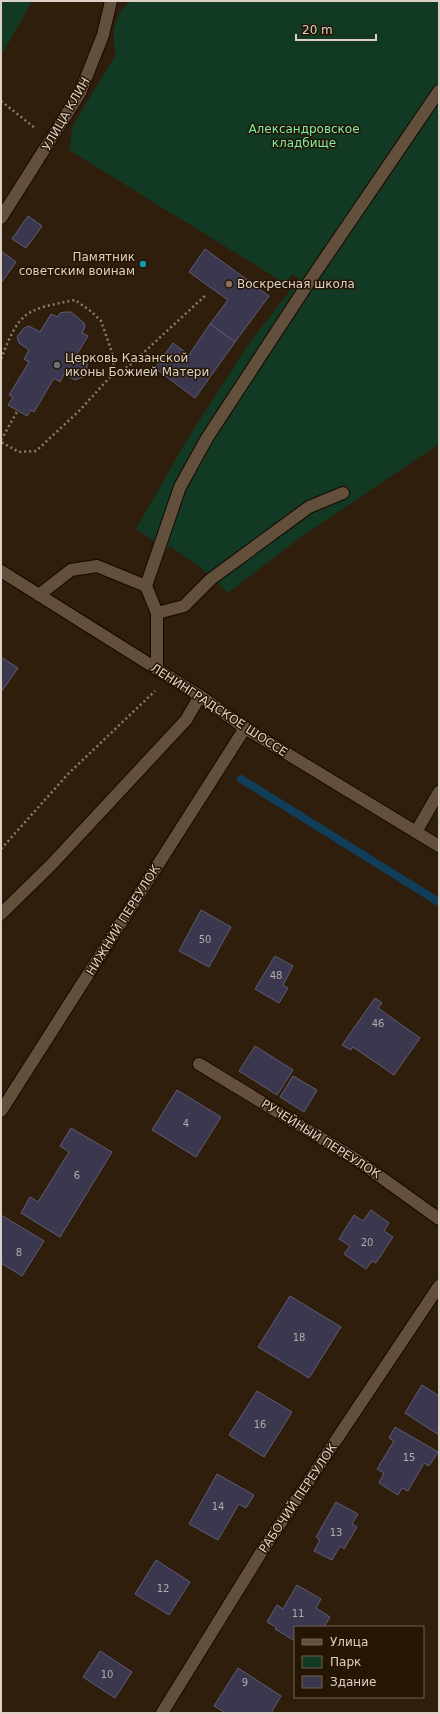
<svg xmlns="http://www.w3.org/2000/svg" width="440" height="1714" font-family="'DejaVu Sans',sans-serif">
<style>
.green{fill:#123923}
.lines{fill:none;stroke-linecap:round;stroke-linejoin:round}
.stream{stroke:#113d59;stroke-width:8}
.building{fill:#3b374e;stroke:#605c75}
.lane-casing{stroke:#160800;stroke-width:14}
.street-casing{stroke:#160800;stroke-width:14}
.path{stroke:#8a7c6e;stroke-width:2.5;stroke-dasharray:2 3;stroke-linecap:butt}
.lane{stroke:#63503c;stroke-width:12}
.street{stroke:#63503c;stroke-width:12}
.culture-dot{fill:#0f9aa8;stroke:#251503;stroke-width:1.5}
.education-dot{fill:#8d6e63;stroke:#251503;stroke-width:1.5}
.worship-dot{fill:#6b7280;stroke:#251503;stroke-width:1.5}
.labels{text-anchor:middle;dominant-baseline:central;stroke-width:3;stroke-linejoin:round;paint-order:stroke}
.number-label{font-size:10px;fill:#b4aaa8}
.street-label{font-size:12px;fill:#ddd1c6;stroke:#251503}
.park-label{font-size:12px;fill:#7df0ab;stroke:#251503}
.poi-label{font-size:12px;fill:#ddd1c6;stroke:#251503;text-anchor:start}
</style>
<rect width="100%" height="100%" fill="#2f1e0c"/>
<g class="green">
<polygon points="1,1 32,1 1,56"/>
<path d="M 130,1 L 439,1 L 439,444 L 298,539 L 228,593 L 202,569 L 170,546 L 167,550 L 136,529 L 188,438 L 248,345 L 299,279 L 292,274 L 286,284 L 69,150 L 73,125 L 116,54 C 111,33 113,16 130,1 Z"/>
</g>
<g class="lines">
<polyline class="stream" points="241,779 439,902"/>
</g>
<g class="building">
<polygon points="28,216 42,226 26,248 12,239"/>
<polygon points="205,249 269,296 235,342 210,324 228,300 189,272"/>
<polygon points="1,251 16,262 1,283"/>
<polygon points="65,312 71,312 84,323 85,327 82,333 88,336 77,354 87,362 87,372 83,377 75,380 64,374 60,382 54,378 34,412 31,410 27,416 8,405 13,397 9,395 29,362 24,359 29,350 19,343 17,337 24,328 29,326 40,332 51,314 58,317 60,313"/>
<polygon points="210,324 235,342 195,398 155,368 173,343 189,355"/>
<polygon points="1,657 18,668 1,692"/>
<polygon points="201,910 231,927 209,967 179,951"/>
<polygon points="275,956 293,966 283,985 288,988 279,1003 255,989"/>
<polygon points="375,998 382,1003 378,1008 420,1038 394,1075 353,1047 351,1050 342,1045"/>
<polygon points="255,1046 293,1070 277,1095 239,1071"/>
<polygon points="293,1076 317,1090 304,1112 280,1097"/>
<polygon points="177,1090 221,1117 196,1157 152,1130"/>
<polygon points="71,1128 112,1152 60,1237 21,1213 30,1197 38,1202 69,1152 60,1146"/>
<polygon points="371,1210 389,1223 384,1231 393,1237 376,1263 372,1261 366,1269 344,1254 350,1246 339,1239 354,1215 363,1221"/>
<polygon points="1,1215 44,1241 22,1276 1,1263"/>
<polygon points="290,1296 341,1327 309,1378 258,1347"/>
<polygon points="422,1385 439,1396 439,1435 405,1413"/>
<polygon points="257,1391 292,1412 264,1457 229,1435"/>
<polygon points="395,1427 438,1452 429,1466 424,1463 408,1491 402,1488 398,1495 379,1483 384,1473 377,1469 394,1441 389,1438"/>
<polygon points="217,1474 254,1495 246,1508 239,1504 218,1540 189,1524"/>
<polygon points="336,1502 358,1514 352,1524 357,1527 344,1549 340,1546 332,1560 314,1551 320,1540 316,1537"/>
<polygon points="156,1560 190,1582 169,1615 135,1594"/>
<polygon points="297,1585 321,1599 316,1608 330,1617 324,1627 295,1627 295,1641 275,1629 276,1627 267,1622 277,1605 283,1609"/>
<polygon points="100,1651 132,1672 115,1698 83,1677"/>
<polygon points="238,1668 281,1696 271,1713 226,1713 214,1706"/>
</g>
<g class="lines">
<defs>
<g id="lane">
<polyline points="39,595 71,570 97,566 146,586"/>
<polyline points="157,613 184,606 211,579 309,507 343,493"/>
<polyline points="157,669 157,613 146,586 180,487 207,438 311,279 439,91"/>
<polyline points="416,832 439,792"/>
<polyline points="1,914 51,865 186,720 200,696"/>
</g>
<g id="street">
<polyline points="1,218 80,93 103,35 111,1"/>
<polyline points="1,571 200,696 245,728 439,846"/>
<polyline points="199,1064 357,1160 439,1219"/>
<polyline points="1,1111 245,728"/>
<polyline points="162,1713 262,1551 439,1286"/>
</g>
</defs>
<use href="#lane" class="lane-casing"/>
<use href="#street" class="street-casing"/>
<g class="path">
<polyline points="1,101 35,128"/>
<path d="M 1,359 C 20,310 25,310 75,300 L 92,312 L 101,321 L 114,358 L 112,375 L 79,411 L 36,451 L 19,452 L 1,442"/>
<polyline points="112,374 129,366 207,294"/>
<polyline points="1,440 18,410"/>
<polyline points="1,849 68,774 155,691"/>
</g>
<use href="#lane" class="lane"/>
<use href="#street" class="street"/>
</g>
<circle class="culture-dot" cx="143" cy="264" r="4"/>
<circle class="education-dot" cx="229" cy="284" r="4"/>
<circle class="worship-dot" cx="57" cy="365" r="4"/>
<g class="labels">
<g class="number-label">
<text x="205" y="939">50</text>
<text x="276" y="975">48</text>
<text x="378" y="1023">46</text>
<text x="186" y="1123">4</text>
<text x="77" y="1175">6</text>
<text x="367" y="1242">20</text>
<text x="19" y="1252">8</text>
<text x="299" y="1337">18</text>
<text x="260" y="1424">16</text>
<text x="409" y="1457">15</text>
<text x="218" y="1506">14</text>
<text x="336" y="1532">13</text>
<text x="163" y="1588">12</text>
<text x="298" y="1613">11</text>
<text x="107" y="1674">10</text>
<text x="245" y="1682">9</text>
</g>
<g class="street-label">
<text transform="translate(66 114) rotate(-60)">УЛИЦА КЛИН</text>
<text transform="translate(219 710) rotate(33)">ЛЕНИНГРАДСКОЕ ШОССЕ</text>
<text transform="translate(123 920) rotate(-58)">НИЖНИЙ ПЕРЕУЛОК</text>
<text transform="translate(321 1139) rotate(32)">РУЧЕЙНЫЙ ПЕРЕУЛОК</text>
<text transform="translate(298 1498) rotate(-56)">РАБОЧИЙ ПЕРЕУЛОК</text>
</g>
<g class="park-label">
<text x="304" y="129">Александровское<tspan x="304" dy="14">кладбище</tspan></text>
</g>
<g class="poi-label">
<text x="135" y="257" text-anchor="end">Памятник<tspan x="135" dy="14">советским воинам</tspan></text>
<text x="237" y="284">Воскресная школа</text>
<text x="65" y="358">Церковь Казанской<tspan x="65" dy="14">иконы Божией Матери</tspan></text>
</g>
</g>
<rect width="440" height="1714" fill="none" stroke="#ddd1c6" stroke-width="4"/>
<rect x="294" y="1626" width="130" height="72" fill="#251503" stroke="#6f6051"/>
<rect x="302" y="1639" width="20" height="6" fill="#63503c" stroke="#6f6051"/>
<text x="330" y="1646" font-size="12" fill="#ddd1c6">Улица</text>
<rect x="302" y="1656" width="20" height="12" fill="#123923" stroke="#6f6051"/>
<text x="330" y="1666" font-size="12" fill="#ddd1c6">Парк</text>
<rect x="302" y="1676" width="20" height="12" fill="#3b374e" stroke="#6f6051"/>
<text x="330" y="1686" font-size="12" fill="#ddd1c6">Здание</text>
<path d="M296 34v6h80v-6" fill="none" stroke="#ddd1c6" stroke-width="2"/>
<text x="302" y="34" font-size="12" fill="#ddd1c6" stroke="#251503" stroke-width="3" paint-order="stroke">20 m</text>
</svg>
